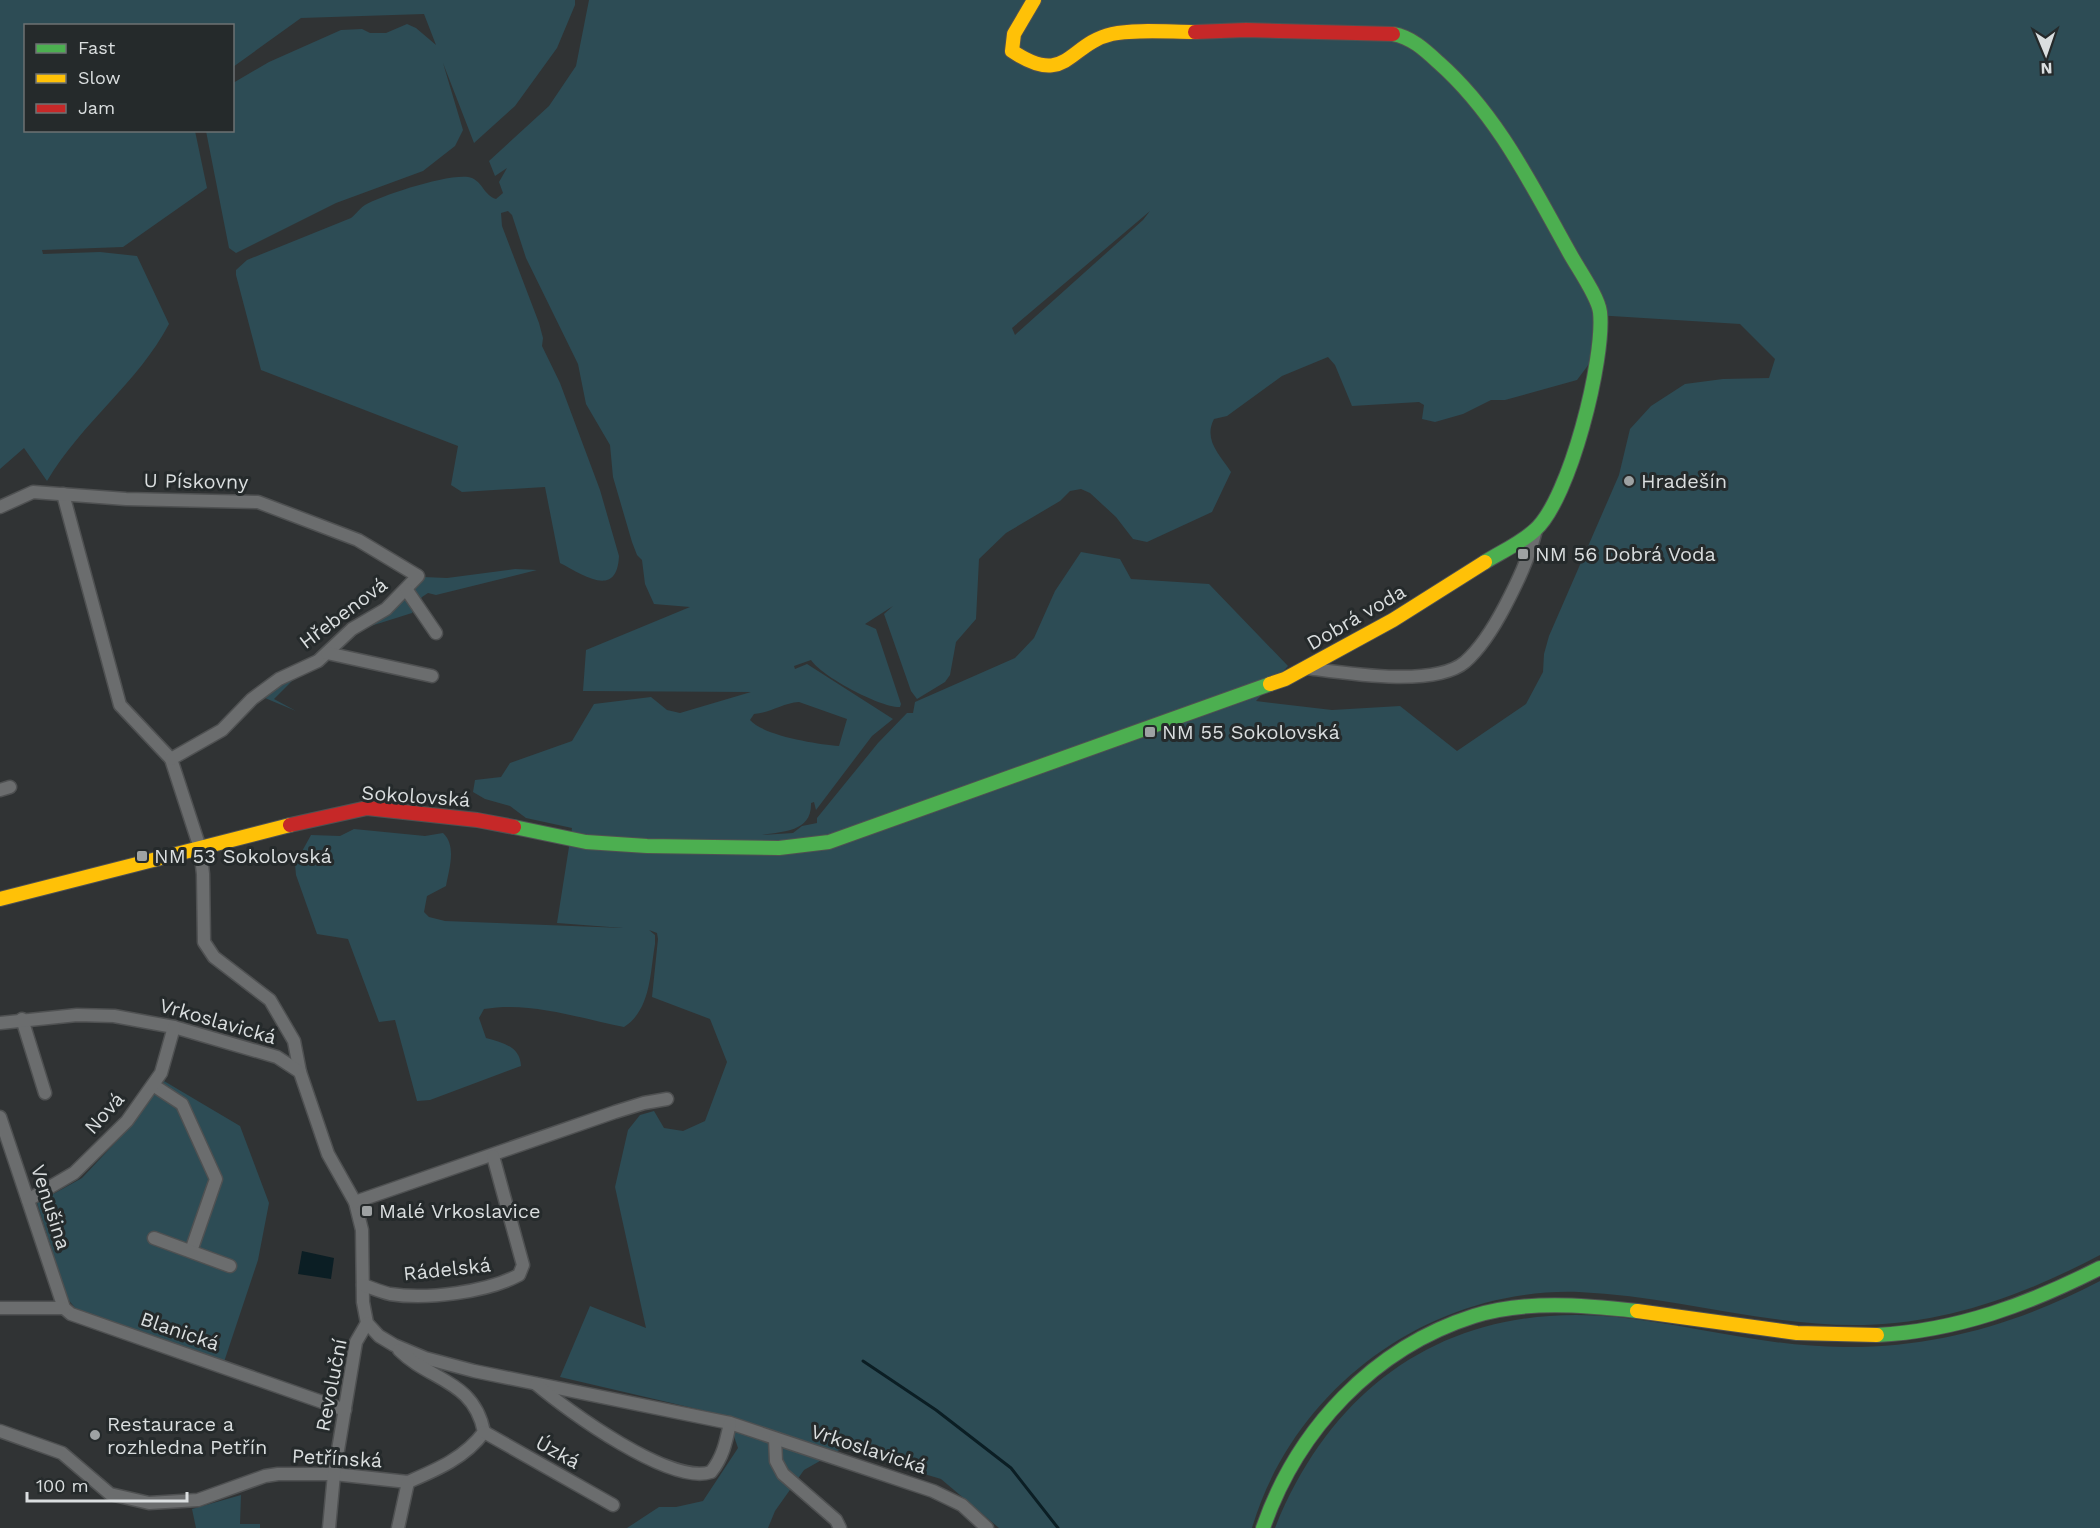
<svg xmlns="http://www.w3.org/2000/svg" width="2100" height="1528" font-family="'Work Sans',sans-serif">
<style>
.green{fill:#2d4c55;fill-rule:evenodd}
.water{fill:#0b1e24}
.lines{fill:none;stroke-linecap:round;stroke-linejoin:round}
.stream{stroke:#0b1e24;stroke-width:3}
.street-casing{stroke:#4f5152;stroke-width:15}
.fast-casing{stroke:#4f5152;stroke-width:16}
.slow-casing{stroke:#4f5152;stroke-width:16}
.jam-casing{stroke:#4f5152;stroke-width:16}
.street{stroke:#6b6d6e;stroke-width:12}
.fast{stroke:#4caf50;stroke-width:14}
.slow{stroke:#ffc107;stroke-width:14}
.jam{stroke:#c62828;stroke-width:14}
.poi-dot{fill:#9ea2a3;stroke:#252a2b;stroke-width:2}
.labels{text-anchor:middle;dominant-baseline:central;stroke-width:6;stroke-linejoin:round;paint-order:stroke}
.street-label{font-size:20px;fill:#dadedf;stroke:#252a2b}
.poi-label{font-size:20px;fill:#dadedf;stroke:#252a2b;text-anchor:start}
</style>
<rect width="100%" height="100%" fill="#303334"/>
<g class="green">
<path d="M 0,0 L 575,0 L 575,5 L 557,48 L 515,106 L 474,143 L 443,63 L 463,130 L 455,146 L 423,171 L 336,203 L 236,253 L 229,248 L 206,131 L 232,130 L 233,83 L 269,62 L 341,30 L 362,29 L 370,33 L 386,33 L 407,24 L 416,28 L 436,45 L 424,14 L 301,18 L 233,67 L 232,26 L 26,26 L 26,130 L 195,131 L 207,188 L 123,247 L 42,250 L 43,254 L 100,252 L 137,256 L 169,324 C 138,383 82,422 47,481 L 24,448 L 0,469 Z"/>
<path d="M 589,0 L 2100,0 L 2100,1255 C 2026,1294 1949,1323 1864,1325 C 1768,1327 1675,1296 1579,1292 C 1431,1287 1294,1386 1252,1528 L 999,1528 L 941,1479 L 841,1449 L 804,1470 L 775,1511 L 768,1528 L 627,1528 L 659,1507 L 676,1507 L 703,1501 L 738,1448 L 727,1416 L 560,1377 L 590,1306 L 646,1328 L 615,1187 L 628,1130 L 640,1115 L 654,1111 L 664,1128 L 683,1131 L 705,1121 L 727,1062 L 710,1019 L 652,997 L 658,939 L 657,933 L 649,930 L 655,935 L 655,944 C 650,973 651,1010 624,1027 C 578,1018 531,1001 484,1009 L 479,1018 L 486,1038 C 503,1043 520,1046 521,1066 L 430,1100 L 417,1101 L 395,1020 L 379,1022 L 348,939 L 317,934 L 296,875 L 295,864 L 311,835 L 340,836 L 354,829 L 425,836 L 443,833 C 457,846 449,869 446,886 L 427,896 L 424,912 L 429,917 L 445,921 L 623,928 L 557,923 L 572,828 L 526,818 L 510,806 L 485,799 L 473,792 L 475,780 L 501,777 L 510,763 L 572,741 L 594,704 L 651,697 L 667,710 L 680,713 L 751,692 L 583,691 L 586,650 L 690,607 L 654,604 L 645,584 L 642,560 L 637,555 L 632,542 L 613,477 L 610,445 L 586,404 L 578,364 L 526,258 L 512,215 L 508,211 L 501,213 L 502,226 L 539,323 L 543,338 L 542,346 L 560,383 L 600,490 L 619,556 C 617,600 582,574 560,563 L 545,487 L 462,492 L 451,485 L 458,446 L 261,370 L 236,275 L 236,270 L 247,260 L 351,218 C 356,214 360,208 365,205 C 382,195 455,171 472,178 C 483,183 484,195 496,199 L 503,193 L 499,182 L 507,168 L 495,176 L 489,161 L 549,106 L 576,66 ZM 1150,211 L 1143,220 L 1015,335 L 1012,328 ZM 1595,315 L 1740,324 L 1775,359 L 1769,378 L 1723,379 L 1685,384 L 1651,406 L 1630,429 L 1619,475 L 1549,636 L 1544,654 L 1543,672 L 1526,704 L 1457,751 L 1400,706 L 1332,710 L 1256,701 L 1288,666 L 1209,584 L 1131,579 L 1120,559 L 1081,552 L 1055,591 L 1034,638 L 1015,658 L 915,702 L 913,713 L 907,713 L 878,743 L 817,818 L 817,823 L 802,826 L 793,833 L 762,835 C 783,831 812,832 811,803 L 814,802 L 816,810 L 872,736 L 893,719 L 807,664 L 795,669 L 794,666 L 811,660 C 821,676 881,708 900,707 L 901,704 L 876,629 L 865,624 L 893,606 L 884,614 L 911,691 L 917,699 L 945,682 L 950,675 L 956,642 L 976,619 L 979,559 L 1006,533 L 1060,501 L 1070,491 L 1081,489 L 1090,493 L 1116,517 L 1133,539 L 1147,542 L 1212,512 L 1231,472 C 1220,455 1203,440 1214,419 L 1227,416 L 1282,376 L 1328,357 L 1335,365 L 1352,406 L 1419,402 L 1424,405 L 1422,419 L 1435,422 L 1463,414 L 1491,400 L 1505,400 L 1577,380 L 1589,364 ZM 799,702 L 847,719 L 839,746 C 817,744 764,736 750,720 L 754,714 C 771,713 782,703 799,702 Z"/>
<polygon points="515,569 537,570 436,595 428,593 422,597 412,613 358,630 318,666 292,681 274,699 296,711 265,698 423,577 447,578"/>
<polygon points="164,1081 240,1126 269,1203 258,1260 224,1362 76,1309 67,1298 37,1203 82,1178 130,1127"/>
<path d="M 2100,1281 L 2100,1528 L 1275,1528 C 1335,1379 1455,1301 1617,1317 C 1693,1325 1767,1347 1844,1347 C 1936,1348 2020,1323 2100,1281 Z"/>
<polygon points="241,1495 240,1524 260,1524 260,1528 196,1528 192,1509"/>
</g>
<polygon class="water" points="302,1251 334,1258 331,1279 298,1274"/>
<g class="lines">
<polyline class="stream" points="863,1361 936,1410 1011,1468 1058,1528"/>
<defs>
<g id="street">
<polyline points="63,494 120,705 171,759 200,848 203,874 204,942 214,957 270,1000 294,1041 300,1072"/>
<polyline points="0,507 33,492 126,499 258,502 358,540 418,576 386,609 352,629 318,661 279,679 252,699 222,730 171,759"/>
<polyline points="406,589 436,633"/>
<polyline points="327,653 432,676"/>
<path d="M 1307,668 C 1345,673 1434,688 1465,662 C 1482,647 1494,627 1505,606 C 1518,581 1529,558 1536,530"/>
<polyline points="0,790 10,787"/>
<polyline points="22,1019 45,1093"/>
<polyline points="0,1023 77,1015 114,1016 174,1027 277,1057 300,1072 328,1154 355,1202 362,1230 363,1302 367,1323 379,1336 394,1345 425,1358 474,1371 730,1423 933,1491 962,1505 987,1528"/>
<polyline points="153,1085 182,1104 216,1179 191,1251"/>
<polyline points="0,1117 64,1308 71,1314 345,1410"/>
<polyline points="28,1200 74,1173 127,1121 161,1073 174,1027"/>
<polyline points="355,1202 615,1112 644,1103 667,1099"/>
<polyline points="154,1238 230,1266"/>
<path d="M 363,1285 C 372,1288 381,1292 390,1294 C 427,1300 487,1292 519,1275 L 523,1265 L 493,1156"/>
<polyline points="0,1308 64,1308"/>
<path d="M 399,1350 C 430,1381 474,1380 484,1432 C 465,1458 436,1470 408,1482"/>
<path d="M 536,1384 C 568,1411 671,1486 711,1472 C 723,1457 726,1442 730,1423"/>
<polyline points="0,1431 62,1453 110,1494 149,1503 198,1500 265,1476 278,1474 334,1474 408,1482"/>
<polyline points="484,1432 613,1505"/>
<polyline points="775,1439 776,1461 783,1474 836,1520 840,1528"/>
<polyline points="329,1528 334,1474 356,1342 367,1323"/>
<polyline points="398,1528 408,1482"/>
</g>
<g id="fast">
<path d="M 1393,34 C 1411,37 1425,50 1438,62 C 1497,114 1531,184 1569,252 C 1577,267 1598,296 1600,312 C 1605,358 1570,499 1535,530 C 1521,543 1501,552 1485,562"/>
<polyline points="514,827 586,842 647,846 779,848 829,842 1270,684"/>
<path d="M 1877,1335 C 1957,1331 2029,1304 2100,1268"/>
<path d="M 1263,1528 C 1297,1430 1373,1348 1474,1316 C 1525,1300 1584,1305 1637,1311"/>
</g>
<g id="slow">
<path d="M 1034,0 L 1014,34 L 1012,51 C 1067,88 1068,44 1112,34 C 1135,29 1170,32 1195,32"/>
<polyline points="1270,684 1285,679 1393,620 1485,562"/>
<polyline points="0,899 290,825"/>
<polyline points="1637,1311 1797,1333 1877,1335"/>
</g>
<g id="jam">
<polyline points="1195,32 1246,30 1393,34"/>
<polyline points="290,825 367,808 477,820 514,827"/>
</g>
</defs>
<use href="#street" class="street-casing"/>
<use href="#fast" class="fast-casing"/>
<use href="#slow" class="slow-casing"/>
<use href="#jam" class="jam-casing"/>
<use href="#street" class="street"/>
<use href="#fast" class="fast"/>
<use href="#slow" class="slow"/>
<use href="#jam" class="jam"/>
</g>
<g class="poi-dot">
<circle cx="1629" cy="481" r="6"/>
<rect x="1517" y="548" width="12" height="12" rx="3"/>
<rect x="1144" y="726" width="12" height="12" rx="3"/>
<rect x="136" y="850" width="12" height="12" rx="3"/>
<rect x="361" y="1205" width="12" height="12" rx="3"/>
<circle cx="95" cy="1435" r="6"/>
</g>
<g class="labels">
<g class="street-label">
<text transform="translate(196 481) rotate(1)">U Pískovny</text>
<text transform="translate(343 613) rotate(-37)">Hřebenová</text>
<text transform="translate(1356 617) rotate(-30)">Dobrá voda</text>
<text transform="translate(416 796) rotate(4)">Sokolovská</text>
<text transform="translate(218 1021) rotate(16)">Vrkoslavická</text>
<text transform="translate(104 1113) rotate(-48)">Nová</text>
<text transform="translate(51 1207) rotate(72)">Venušina</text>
<text transform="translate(447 1269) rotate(-6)">Rádelská</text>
<text transform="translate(180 1331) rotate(19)">Blanická</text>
<text transform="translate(331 1385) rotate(-79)">Revoluční</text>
<text transform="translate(869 1449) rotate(18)">Vrkoslavická</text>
<text transform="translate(558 1452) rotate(29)">Úzká</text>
<text transform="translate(337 1458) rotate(3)">Petřínská</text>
</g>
<g class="poi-label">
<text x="1641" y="481">Hradešín</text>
<text x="1535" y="554">NM 56 Dobrá Voda</text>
<text x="1162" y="732">NM 55 Sokolovská</text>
<text x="154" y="856">NM 53 Sokolovská</text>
<text x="379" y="1211">Malé Vrkoslavice</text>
<text x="107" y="1424">Restaurace a<tspan x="107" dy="23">rozhledna Petřín</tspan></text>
</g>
</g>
<rect x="24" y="24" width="210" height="108" fill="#252a2b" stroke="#6d7273" stroke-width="1.5"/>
<rect x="36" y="44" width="30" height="9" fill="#4caf50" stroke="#6d7273" stroke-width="1.5"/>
<text x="78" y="54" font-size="18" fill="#dadedf">Fast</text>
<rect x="36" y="74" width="30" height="9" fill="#ffc107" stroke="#6d7273" stroke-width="1.5"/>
<text x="78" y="84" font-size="18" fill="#dadedf">Slow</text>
<rect x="36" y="104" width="30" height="9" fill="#c62828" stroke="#6d7273" stroke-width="1.5"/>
<text x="78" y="114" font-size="18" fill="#dadedf">Jam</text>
<g transform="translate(2046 54) rotate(178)" stroke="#252a2b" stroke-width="4.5" paint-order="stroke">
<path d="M0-4.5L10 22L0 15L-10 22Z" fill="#dadedf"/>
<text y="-9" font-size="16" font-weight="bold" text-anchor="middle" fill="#dadedf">N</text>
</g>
<path d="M27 1492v9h160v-9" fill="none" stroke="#dadedf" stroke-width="3"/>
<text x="36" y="1492" font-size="18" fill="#dadedf" stroke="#252a2b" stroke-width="4.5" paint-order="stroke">100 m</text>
</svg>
